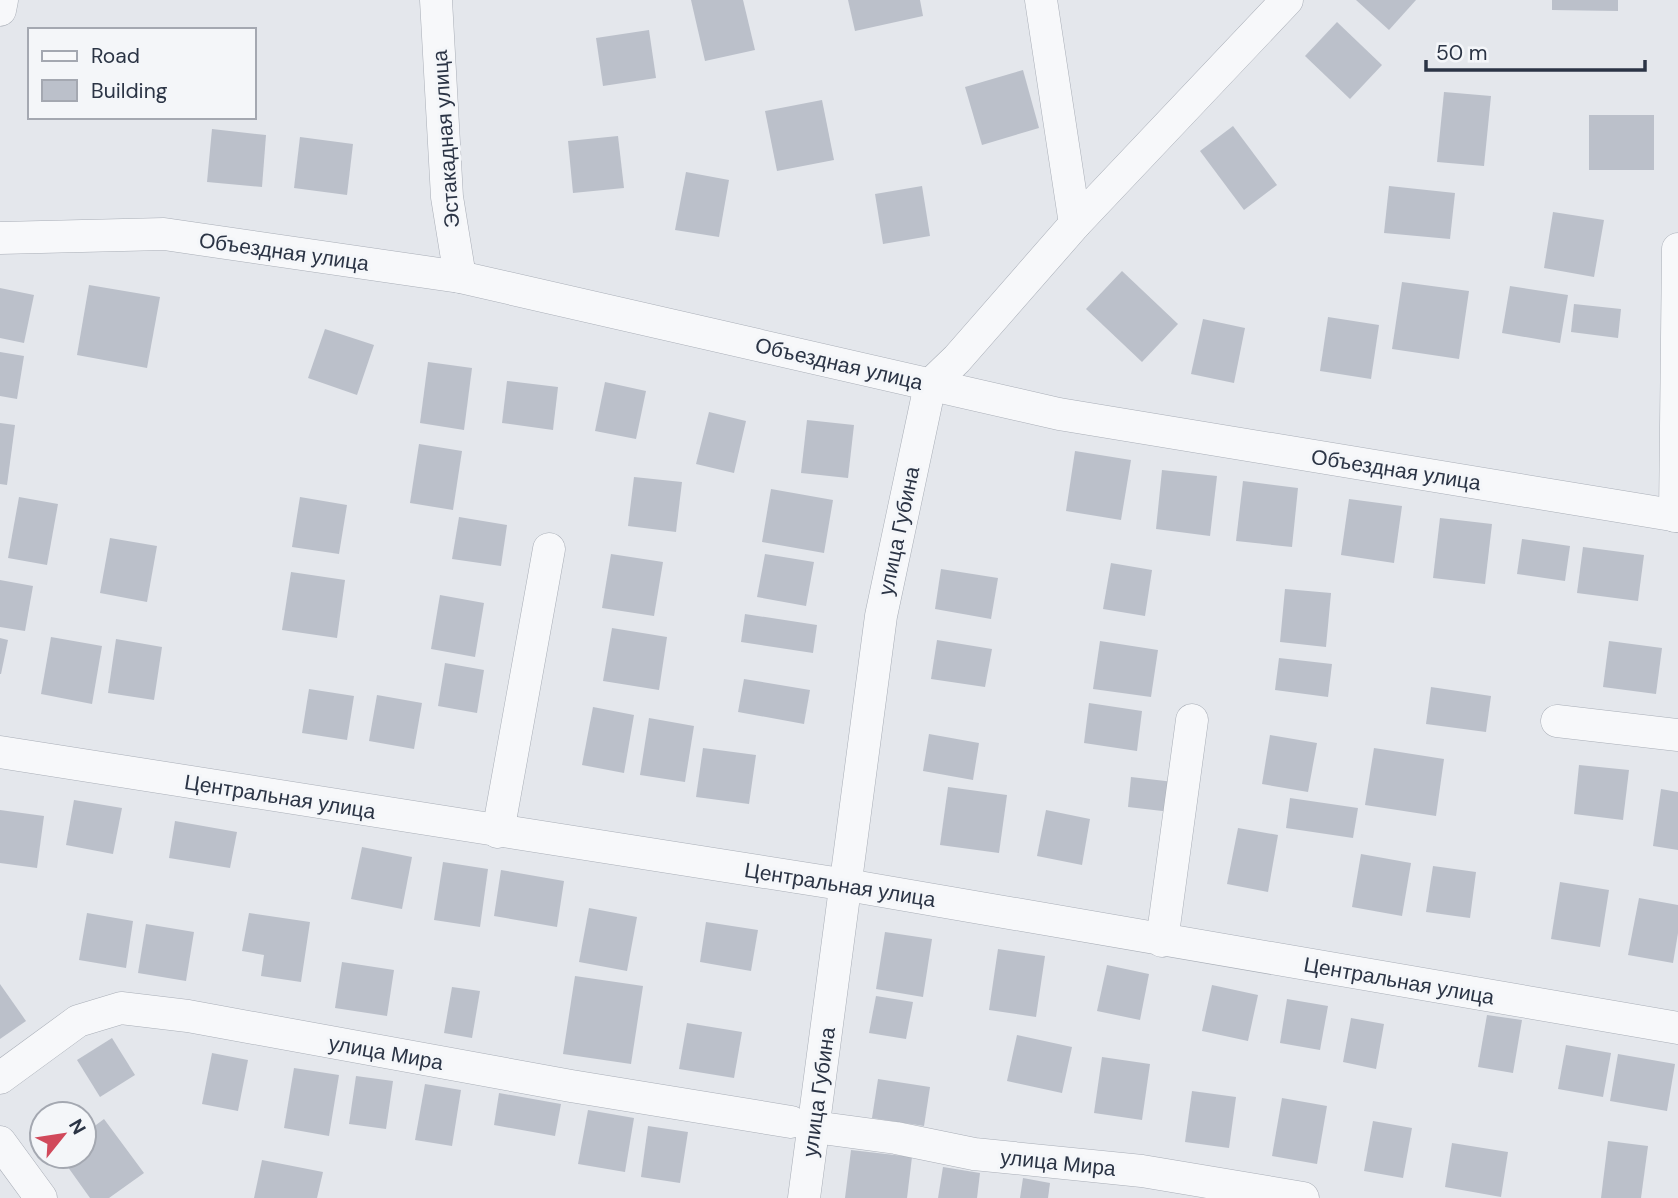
<svg xmlns="http://www.w3.org/2000/svg" width="1678" height="1198" font-family="'DM Sans',sans-serif">
<style>
.building{fill:#bbc0ca}
.lines{fill:none;stroke-linecap:round;stroke-linejoin:round}
.minor-casing{stroke:#a9aeb7;stroke-width:33}
.minor{stroke:#f7f8fa;stroke-width:32}
.labels{text-anchor:middle;dominant-baseline:central;stroke-width:6;stroke-linejoin:round;paint-order:stroke}
.street-label{font-size:21px;fill:#2b3445;stroke:#f4f6f9}
</style>
<rect width="100%" height="100%" fill="#e4e7ec"/>
<g class="building">
<polygon points="691,0 743,0 755,50 705,61"/>
<polygon points="848,0 920,0 923,16 855,31"/>
<polygon points="1356,0 1416,0 1389,30"/>
<polygon points="1552,0 1618,0 1618,11 1552,10"/>
<polygon points="1337,22 1382,65 1350,99 1305,56"/>
<polygon points="649,30 656,78 603,86 596,38"/>
<polygon points="1023,70 1039,128 982,145 965,87"/>
<polygon points="1444,92 1491,96 1484,166 1437,162"/>
<polygon points="822,100 834,160 777,171 765,111"/>
<rect x="1589" y="115" width="65" height="55"/>
<polygon points="1233,126 1277,185 1244,210 1200,151"/>
<polygon points="212,129 266,135 262,187 207,182"/>
<polygon points="618,136 624,188 573,193 568,141"/>
<polygon points="300,137 353,144 347,195 294,188"/>
<polygon points="686,172 729,180 719,237 675,230"/>
<polygon points="922,186 930,236 883,244 875,194"/>
<polygon points="1389,186 1455,193 1450,239 1384,233"/>
<polygon points="1553,212 1604,220 1594,277 1544,268"/>
<polygon points="1122,271 1178,324 1142,362 1086,309"/>
<polygon points="1402,282 1469,291 1459,359 1392,349"/>
<polygon points="89,285 160,297 147,368 77,355"/>
<polygon points="1510,286 1568,295 1560,343 1502,333"/>
<polygon points="0,288 34,295 24,343 0,338"/>
<polygon points="1574,304 1621,309 1618,338 1571,332"/>
<polygon points="1328,317 1379,325 1371,379 1320,371"/>
<polygon points="1203,319 1245,328 1234,383 1191,374"/>
<polygon points="325,329 374,345 357,395 308,378"/>
<polygon points="0,352 24,356 17,399 0,396"/>
<polygon points="428,362 472,368 464,430 420,423"/>
<polygon points="507,381 558,387 553,430 502,423"/>
<polygon points="605,382 646,391 636,439 595,431"/>
<polygon points="709,412 746,421 734,473 696,464"/>
<polygon points="807,420 854,425 848,478 801,473"/>
<polygon points="0,423 15,425 7,485 0,484"/>
<polygon points="419,444 462,451 453,510 410,503"/>
<polygon points="1075,451 1131,460 1121,520 1066,511"/>
<polygon points="1162,470 1217,476 1210,536 1156,529"/>
<polygon points="634,477 682,482 676,532 628,526"/>
<polygon points="1243,481 1298,488 1292,547 1236,541"/>
<polygon points="771,489 833,500 824,553 762,542"/>
<polygon points="19,497 58,504 47,565 8,558"/>
<polygon points="300,497 347,505 339,554 292,547"/>
<polygon points="1349,499 1402,506 1394,563 1341,555"/>
<polygon points="459,517 507,525 501,566 452,559"/>
<polygon points="1440,518 1492,524 1485,584 1433,578"/>
<polygon points="110,538 157,546 147,602 100,593"/>
<polygon points="1522,539 1570,546 1565,581 1517,574"/>
<polygon points="1583,547 1644,555 1638,601 1577,593"/>
<polygon points="611,554 663,562 654,616 602,608"/>
<polygon points="765,554 814,562 806,606 757,597"/>
<polygon points="1111,563 1152,570 1145,616 1103,609"/>
<polygon points="941,569 998,578 991,619 935,609"/>
<polygon points="291,572 345,580 337,638 282,630"/>
<polygon points="0,580 33,586 25,631 0,627"/>
<polygon points="1285,589 1331,593 1326,647 1280,642"/>
<polygon points="440,595 484,603 475,657 431,649"/>
<polygon points="745,614 817,625 813,653 741,642"/>
<polygon points="612,628 667,637 659,690 603,681"/>
<polygon points="51,637 102,646 92,704 41,694"/>
<polygon points="0,638 8,640 1,674 0,674"/>
<polygon points="116,639 162,647 154,700 108,693"/>
<polygon points="937,640 992,649 985,687 931,679"/>
<polygon points="1100,641 1158,650 1151,697 1093,689"/>
<polygon points="1609,641 1662,648 1656,694 1603,687"/>
<polygon points="1279,658 1332,664 1328,697 1275,690"/>
<polygon points="445,663 484,670 477,713 438,706"/>
<polygon points="744,679 810,690 804,724 738,712"/>
<polygon points="1431,687 1491,696 1486,732 1426,724"/>
<polygon points="309,689 354,696 347,740 302,733"/>
<polygon points="377,695 422,703 414,749 369,741"/>
<polygon points="1089,703 1142,711 1137,751 1084,743"/>
<polygon points="593,707 634,715 624,773 582,765"/>
<polygon points="649,718 694,726 685,782 640,775"/>
<polygon points="929,734 979,743 973,780 923,771"/>
<polygon points="1270,735 1317,743 1308,792 1262,784"/>
<polygon points="703,748 756,755 749,804 696,797"/>
<polygon points="1374,748 1444,759 1436,816 1365,805"/>
<polygon points="1579,765 1629,770 1623,820 1574,814"/>
<polygon points="1131,777 1174,782 1171,812 1128,807"/>
<polygon points="948,787 1007,795 999,853 940,845"/>
<polygon points="1661,789 1678,792 1678,850 1653,846"/>
<polygon points="1290,798 1358,808 1353,838 1286,828"/>
<polygon points="74,800 122,808 113,854 66,845"/>
<polygon points="0,810 44,816 37,868 0,863"/>
<polygon points="1046,810 1090,819 1082,865 1037,856"/>
<polygon points="175,821 237,832 230,868 169,858"/>
<polygon points="1238,828 1278,835 1268,892 1227,884"/>
<polygon points="362,847 412,857 402,909 351,899"/>
<polygon points="1361,854 1411,863 1402,916 1352,907"/>
<polygon points="443,862 488,869 480,927 434,920"/>
<polygon points="1433,866 1476,872 1470,918 1426,912"/>
<polygon points="501,870 564,881 557,927 494,916"/>
<polygon points="1560,882 1609,890 1600,947 1551,939"/>
<polygon points="1639,898 1678,905 1678,933 1673,963 1628,955"/>
<polygon points="589,908 637,917 627,971 579,962"/>
<polygon points="87,913 133,921 126,968 79,960"/>
<polygon points="249,913 310,922 301,982 261,976 264,955 242,951"/>
<polygon points="706,922 758,930 751,971 700,962"/>
<polygon points="146,924 194,932 186,981 138,973"/>
<polygon points="885,932 932,939 923,997 876,989"/>
<polygon points="998,949 1045,956 1036,1017 989,1010"/>
<polygon points="342,962 394,970 387,1016 335,1008"/>
<polygon points="1107,965 1149,974 1140,1020 1097,1011"/>
<polygon points="575,976 643,986 631,1064 563,1054"/>
<polygon points="0,984 26,1021 0,1039"/>
<polygon points="1212,985 1258,995 1248,1041 1202,1031"/>
<polygon points="452,987 480,991 472,1038 444,1033"/>
<polygon points="876,996 913,1002 906,1039 869,1033"/>
<polygon points="1287,999 1328,1006 1320,1050 1280,1043"/>
<polygon points="1487,1015 1522,1020 1513,1073 1478,1067"/>
<polygon points="1351,1018 1384,1024 1376,1069 1343,1062"/>
<polygon points="687,1023 742,1032 734,1078 679,1069"/>
<polygon points="1017,1035 1072,1047 1062,1093 1007,1081"/>
<polygon points="112,1038 135,1075 100,1097 77,1060"/>
<polygon points="1566,1045 1611,1053 1603,1097 1558,1089"/>
<polygon points="212,1053 248,1060 238,1111 202,1104"/>
<polygon points="1618,1054 1675,1064 1667,1111 1610,1101"/>
<polygon points="1102,1057 1150,1064 1142,1120 1094,1113"/>
<polygon points="294,1068 339,1075 329,1136 284,1128"/>
<polygon points="356,1076 393,1081 386,1129 349,1124"/>
<polygon points="878,1079 930,1087 924,1126 872,1118"/>
<polygon points="425,1084 461,1090 452,1146 415,1140"/>
<polygon points="1192,1091 1236,1097 1229,1148 1185,1142"/>
<polygon points="499,1093 561,1104 555,1136 494,1125"/>
<polygon points="1282,1098 1327,1106 1317,1164 1272,1156"/>
<polygon points="588,1110 634,1118 625,1172 578,1164"/>
<polygon points="104,1119 144,1173 109,1198 90,1198 60,1156 84,1156 84,1134"/>
<polygon points="1373,1121 1412,1128 1403,1178 1364,1171"/>
<polygon points="648,1126 688,1132 680,1183 641,1177"/>
<polygon points="1608,1141 1648,1146 1641,1198 1601,1198"/>
<polygon points="1452,1143 1508,1152 1501,1197 1445,1187"/>
<polygon points="851,1150 912,1157 907,1198 845,1198"/>
<polygon points="262,1160 323,1172 317,1198 254,1198"/>
<polygon points="943,1167 980,1173 977,1198 938,1198"/>
<polygon points="1023,1178 1050,1183 1048,1198 1020,1198"/>
</g>
<g class="lines">
<defs>
<g id="minor">
<polyline points="436,0 447,197 460,277"/>
<polyline points="1041,0 1075,224"/>
<polyline points="0,10 2,0"/>
<polyline points="0,238 164,234 460,277 1059,414 1678,516"/>
<polyline points="1675,516 1678,249"/>
<polyline points="1557,721 1678,735"/>
<polyline points="0,752 847,885 1678,1028"/>
<polyline points="498,832 549,549"/>
<polyline points="1162,941 1192,720"/>
<polyline points="0,1078 78,1021 121,1008 188,1016 571,1086 791,1122"/>
<polyline points="814,1127 896,1138 974,1154 1142,1171 1303,1198"/>
<polyline points="0,1142 41,1198"/>
<polyline points="804,1198 881,616 930,385 957,359 1075,224 1287,0"/>
</g>
</defs>
<use href="#minor" class="minor-casing"/>
<use href="#minor" class="minor"/>
</g>
<g class="labels">
<g class="street-label">
<text transform="translate(446 139) rotate(-94)">Эстакадная улица</text>
<text transform="translate(284 252) rotate(8)">Объездная улица</text>
<text transform="translate(839 364) rotate(13)">Объездная улица</text>
<text transform="translate(1396 470) rotate(9)">Объездная улица</text>
<text transform="translate(899 531) rotate(-78)">улица Губина</text>
<text transform="translate(280 797) rotate(9)">Центральная улица</text>
<text transform="translate(840 885) rotate(9)">Центральная улица</text>
<text transform="translate(1399 981) rotate(10)">Центральная улица</text>
<text transform="translate(386 1053) rotate(10)">улица Мира</text>
<text transform="translate(819 1092) rotate(-82)">улица Губина</text>
<text transform="translate(1058 1163) rotate(6)">улица Мира</text>
</g>
</g>
<rect x="28" y="28" width="228" height="91" fill="#f4f6f9" stroke="#a4a8b1" stroke-width="2"/>
<rect x="42" y="51" width="35" height="10" fill="#f7f8fa" stroke="#a4a8b1" stroke-width="2"/>
<text x="91" y="63" font-size="21" fill="#2b3445">Road</text>
<rect x="42" y="80" width="35" height="21" fill="#bbc0ca" stroke="#a4a8b1" stroke-width="2"/>
<text x="91" y="98" font-size="21" fill="#2b3445">Building</text>
<g transform="translate(63 1135) rotate(60)"><circle r="33" fill="#f4f6f9" stroke="#a4a8b1" stroke-width="2"/>
<path d="M0-5L12 26L0 18L-12 26Z" fill="#d1495b"/>
<text y="-10" font-size="19" font-weight="bold" text-anchor="middle" fill="#2b3445">N</text>
</g>
<path d="M1426 60v10h219v-10" fill="none" stroke="#2b3445" stroke-width="3.5"/>
<text x="1436" y="60" font-size="21" fill="#2b3445" stroke="#f4f6f9" stroke-width="5" paint-order="stroke">50 m</text>
</svg>
